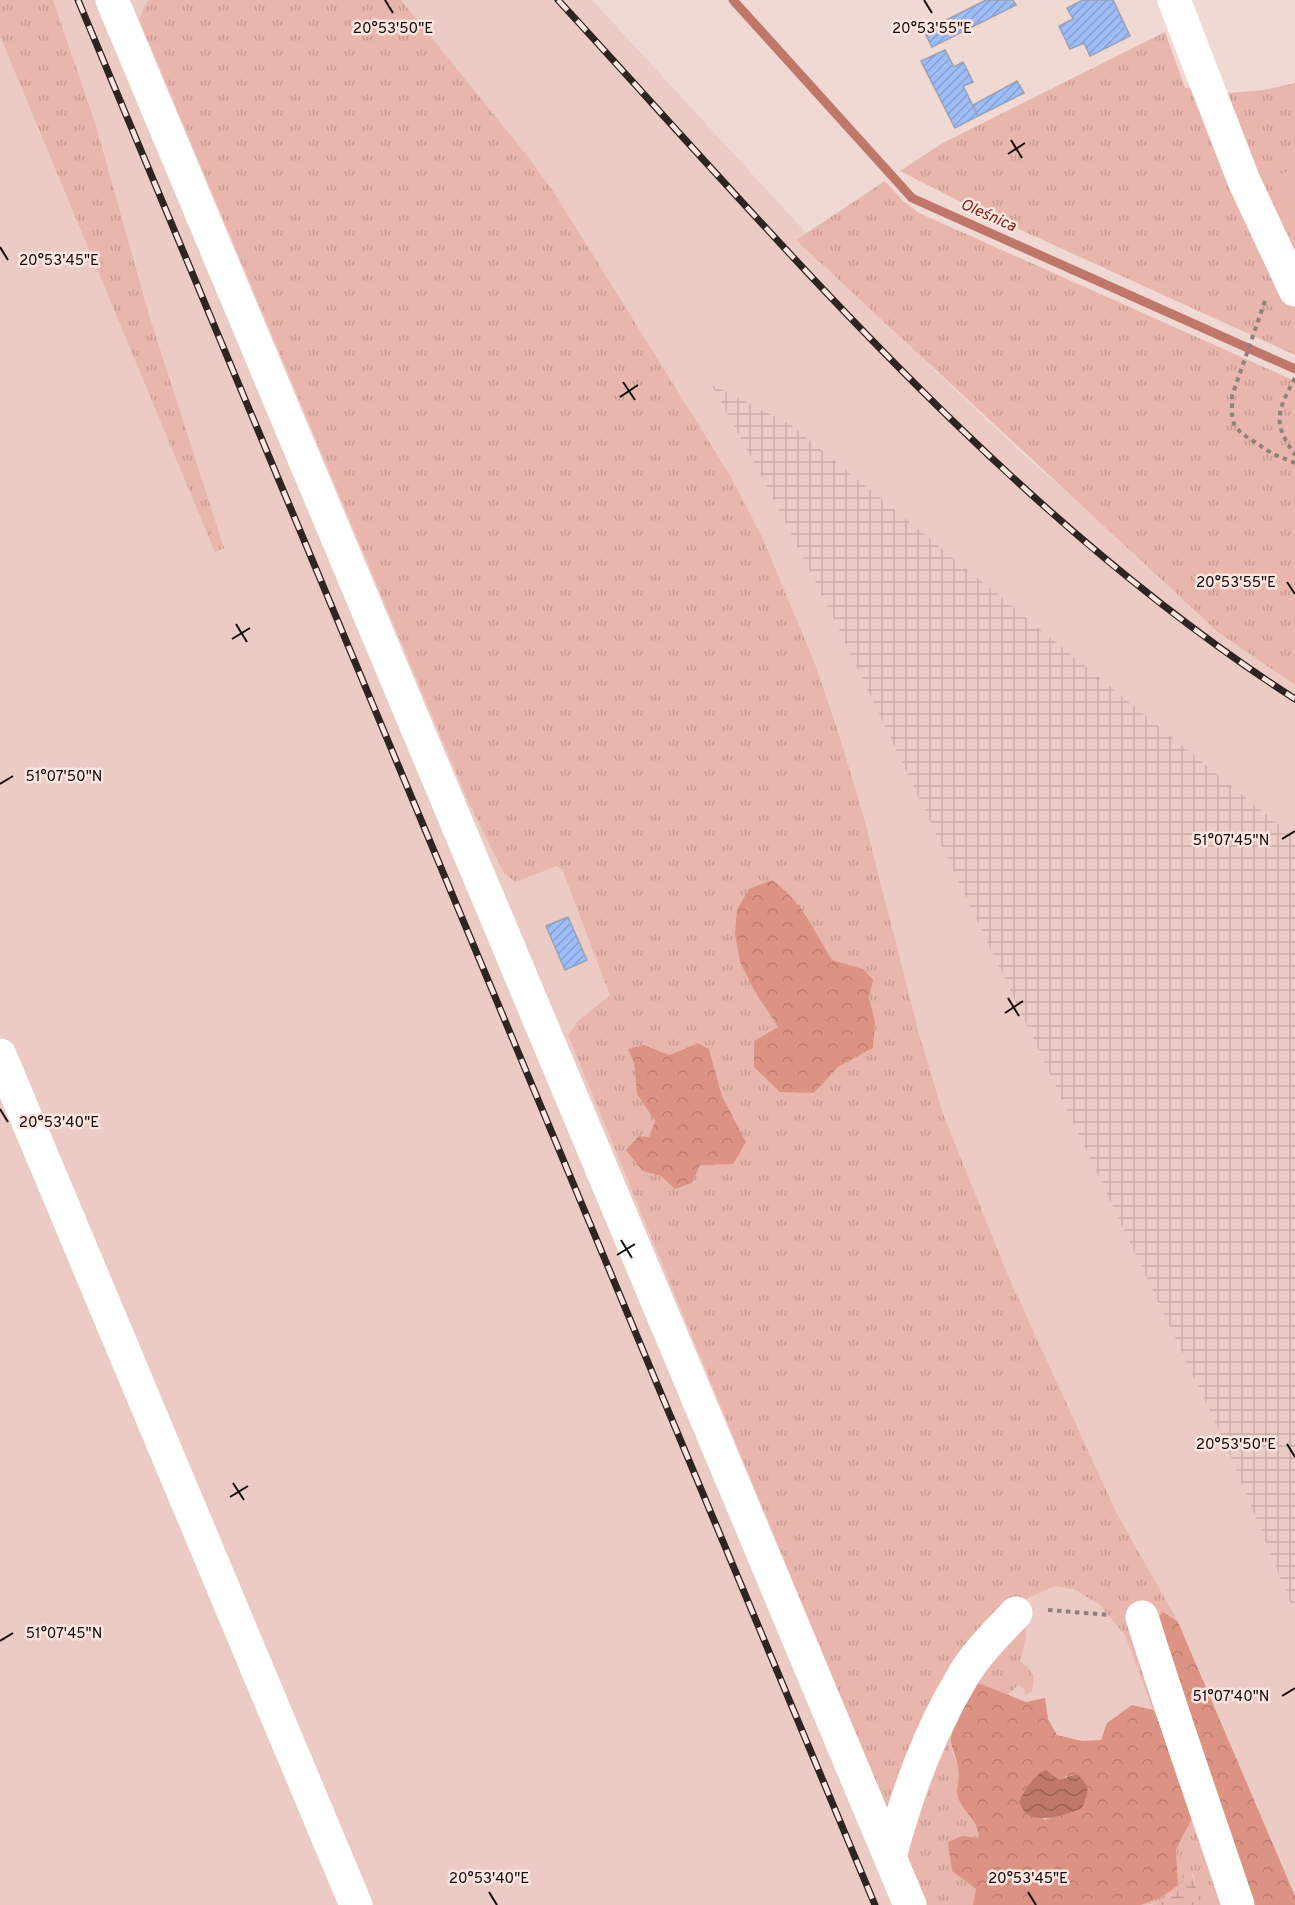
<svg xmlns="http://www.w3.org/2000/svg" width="1295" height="1905" font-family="Overpass,sans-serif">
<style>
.built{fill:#ebcbc4}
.industrial{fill:url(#industrial-grid)}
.grass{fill:url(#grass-tufts);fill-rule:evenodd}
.forest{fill:url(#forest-crowns);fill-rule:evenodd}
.wetland{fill:url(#wetland-marsh)}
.pitch{fill:#e8b6ac}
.water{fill:url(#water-waves)}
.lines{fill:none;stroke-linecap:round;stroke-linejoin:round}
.stream{stroke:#be7769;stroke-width:9}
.building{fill:url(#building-hatch);stroke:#98a1b3;stroke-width:1.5}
.path{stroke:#91807d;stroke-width:4;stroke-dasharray:4.5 4.5;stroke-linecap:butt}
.minor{stroke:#fff;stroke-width:33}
.rail-casing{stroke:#2e2422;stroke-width:7}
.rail{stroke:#fde5e0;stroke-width:4.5;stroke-dasharray:14;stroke-linecap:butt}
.ticks{fill:none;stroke:#130b0a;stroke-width:2}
.labels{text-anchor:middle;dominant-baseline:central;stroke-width:5;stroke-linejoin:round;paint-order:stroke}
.water-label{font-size:16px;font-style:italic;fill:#7c2619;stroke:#fde5e0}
.ticks-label{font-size:15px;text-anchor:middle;fill:#130b0a;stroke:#fde5e0;stroke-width:5;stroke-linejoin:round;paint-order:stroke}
</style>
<defs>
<pattern id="industrial-grid" width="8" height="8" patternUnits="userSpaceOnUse" patternTransform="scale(1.5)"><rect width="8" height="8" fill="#ebcbc4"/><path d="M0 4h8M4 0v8" fill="none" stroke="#c9ada7"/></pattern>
<pattern id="grass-tufts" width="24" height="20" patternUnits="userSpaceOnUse" patternTransform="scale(1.5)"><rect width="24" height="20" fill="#e8b6ac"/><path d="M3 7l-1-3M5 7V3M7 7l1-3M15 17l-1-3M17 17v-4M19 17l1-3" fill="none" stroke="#c69b93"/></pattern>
<pattern id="forest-crowns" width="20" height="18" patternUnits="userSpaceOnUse" patternTransform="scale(1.5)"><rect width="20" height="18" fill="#dc9384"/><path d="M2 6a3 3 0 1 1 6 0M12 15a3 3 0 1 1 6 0" fill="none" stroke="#bc7d71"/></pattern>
<pattern id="wetland-marsh" width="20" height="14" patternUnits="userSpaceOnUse" patternTransform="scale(1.5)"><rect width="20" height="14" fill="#e8b6ac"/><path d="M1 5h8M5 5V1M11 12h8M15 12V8" fill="none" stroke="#c69b93"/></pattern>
<pattern id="water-waves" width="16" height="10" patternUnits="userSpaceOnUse" patternTransform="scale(1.5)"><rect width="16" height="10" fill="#be7769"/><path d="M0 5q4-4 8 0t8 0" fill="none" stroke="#996055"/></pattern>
<pattern id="building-hatch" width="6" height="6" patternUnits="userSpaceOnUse" patternTransform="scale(1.5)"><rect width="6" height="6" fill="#9dbcf8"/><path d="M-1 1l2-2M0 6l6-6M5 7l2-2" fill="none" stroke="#86a0d3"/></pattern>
</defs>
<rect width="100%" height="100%" fill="#f0d8d3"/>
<polygon class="built" points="0,0 592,0 843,273 936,372 1025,456 1129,546 1295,664 1295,838 791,425 712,385 769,490 834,619 1226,1445 1295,1614 1295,1905 0,1905"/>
<polygon class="industrial" points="711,384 791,425 1295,838 1295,1614 1226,1445 834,619 769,490"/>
<g class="grass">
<polygon points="0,0 53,0 95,123 149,315 224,548 215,552 0,36"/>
<path d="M 150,0 L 401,0 L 521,148 L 553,191 L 731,477 L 763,539 L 815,664 L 840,738 L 864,818 L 919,1034 L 943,1114 L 1009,1278 L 1116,1512 L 1178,1622 L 1163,1613 L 1223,1905 L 1200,1905 L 1193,1873 L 1182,1872 L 1182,1883 C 1170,1896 1159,1905 1141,1905 L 1178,1885 L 1176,1850 L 1185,1833 L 1168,1735 L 1153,1710 L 1125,1635 L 1100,1605 L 1074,1589 L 1055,1586 L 1023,1600 L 1026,1640 L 1020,1661 C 1033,1672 1036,1673 1032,1691 L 1025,1696 L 1024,1689 L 1018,1685 L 1008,1695 L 1001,1693 L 959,1720 L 951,1731 L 950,1744 L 958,1768 L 958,1796 L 978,1828 L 979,1839 L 952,1871 L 976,1889 L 973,1905 L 926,1905 L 568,1035 L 578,1021 L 610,995 L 562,869 L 557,866 L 515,882 L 504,873 L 468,801 L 139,19 L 146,3 ZM 804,911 L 832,960 L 863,969 L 875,1021 L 873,1048 L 838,1067 L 814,1093 L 754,1041 L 778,1027 ZM 698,1043 L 709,1049 L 722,1096 L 746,1142 L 700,1165 L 692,1183 L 675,1189 L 661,1176 L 643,1171 L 639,1136 L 649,1137 L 655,1121 L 637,1094 L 634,1062 L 644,1045 L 668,1055 Z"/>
<polygon points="1165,32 1185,88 1228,93 1264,90 1295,83 1295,355 977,210 900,171 941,144"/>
<polygon points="885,181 904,202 919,213 1295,381 1295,685 1218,632 796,240"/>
</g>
<g class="forest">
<path d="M 772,880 C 803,903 813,928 832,960 L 863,969 L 873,980 L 869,997 L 875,1021 L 873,1048 L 838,1067 L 814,1093 L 780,1092 L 754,1067 L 754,1041 L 778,1027 L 754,990 L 740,962 L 735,934 L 737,910 L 749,889 Z"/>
<polygon points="698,1043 709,1049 722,1096 746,1142 733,1164 700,1165 692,1183 675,1189 661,1176 643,1171 626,1150 639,1136 649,1137 655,1121 637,1094 634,1062 628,1049 644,1045 669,1055"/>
<polygon points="1163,1612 1178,1622 1295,1896 1295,1905 1223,1905 1154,1621"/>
<path d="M 973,1681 L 1026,1702 L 1045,1698 L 1048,1719 L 1057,1735 L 1082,1741 L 1101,1740 L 1107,1723 L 1132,1705 L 1153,1710 L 1168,1735 L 1194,1814 L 1176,1850 L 1178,1885 L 1162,1897 L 1141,1905 L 973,1905 L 976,1889 L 952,1871 L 948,1842 L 962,1836 L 979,1838 C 978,1818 963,1813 958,1797 C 956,1788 960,1777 958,1768 C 955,1745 943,1744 959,1720 L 955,1707 ZM 1046,1771 L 1059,1781 L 1067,1776 L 1057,1816 L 1044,1820 L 1023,1793 Z"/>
</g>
<polygon class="wetland" points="1189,1867 1198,1893 1200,1905 1152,1905 1171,1895 1182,1883 1182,1872"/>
<polygon class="pitch" points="1295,169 1295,248 1270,178"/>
<path class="water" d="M 1046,1770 L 1059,1780 L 1077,1774 C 1091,1787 1089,1791 1082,1808 C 1062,1816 1029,1829 1019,1802 C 1024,1790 1033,1776 1046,1770 Z"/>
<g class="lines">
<polyline class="stream" points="733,0 912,198 1295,369"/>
</g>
<g class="building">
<polygon points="986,0 1013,0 1016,5 932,47 924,31"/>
<polygon points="1083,0 1113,0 1130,36 1090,56 1084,43 1070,49 1059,26 1073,19 1067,8"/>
<polygon points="945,50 954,67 963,62 973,82 963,86 978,116 955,128 921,61"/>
<polygon points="1017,81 1024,93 978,116 973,105"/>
<polygon points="568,917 587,960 565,970 546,926"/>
</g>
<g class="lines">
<g class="path">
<polyline points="1265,301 1232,396 1232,414 1234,424 1241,433 1273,454 1295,463"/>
<path d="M 1295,378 C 1277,412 1272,422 1295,455"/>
<polyline points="1048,1610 1110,1615"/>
</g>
<g class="minor">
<polyline points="112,0 910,1905"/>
<polyline points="1174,0 1244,181 1295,290"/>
<polyline points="0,1055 356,1905"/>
<path d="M 1142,1617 C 1172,1714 1206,1809 1238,1905"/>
<path d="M 890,1857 C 905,1801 923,1748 951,1697 C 957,1687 963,1675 970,1665 C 983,1646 1000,1630 1016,1613"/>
</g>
<defs>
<g id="rail">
<polyline points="78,0 875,1905"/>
<path d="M 558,0 C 787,249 1008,514 1295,699"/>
</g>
</defs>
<use href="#rail" class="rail-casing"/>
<use href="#rail" class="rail"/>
</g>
<path class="ticks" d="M 385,0 L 393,13M 924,0 L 932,13M 1011,140 L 1022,158M 1008,154 L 1025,143M 0,247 L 8,260M 623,382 L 635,400M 620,397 L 638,385M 1287,582 L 1295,594M 236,624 L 247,642M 232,639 L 250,628M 0,784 L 13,776M 1282,839 L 1295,831M 1008,998 L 1019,1016M 1005,1013 L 1023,1001M 0,1109 L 8,1122M 621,1240 L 632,1258M 617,1255 L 635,1244M 1287,1444 L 1295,1457M 233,1483 L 244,1500M 230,1497 L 248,1486M 0,1641 L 13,1633M 1282,1696 L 1295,1688M 489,1892 L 497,1905M 1028,1892 L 1036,1905"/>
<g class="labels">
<g class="water-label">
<text transform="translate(988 216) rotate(24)">Oleśnica</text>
</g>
</g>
<g class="ticks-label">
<text x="393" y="33">20°53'50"E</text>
<text x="932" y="33">20°53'55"E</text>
<text x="59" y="265">20°53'45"E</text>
<text x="1236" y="587">20°53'55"E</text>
<text x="64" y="781">51°07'50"N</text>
<text x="1231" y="845">51°07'45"N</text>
<text x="59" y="1127">20°53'40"E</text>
<text x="1236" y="1449">20°53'50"E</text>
<text x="64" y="1638">51°07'45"N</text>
<text x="1231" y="1701">51°07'40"N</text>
<text x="489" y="1883">20°53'40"E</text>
<text x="1028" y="1883">20°53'45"E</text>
</g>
</svg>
